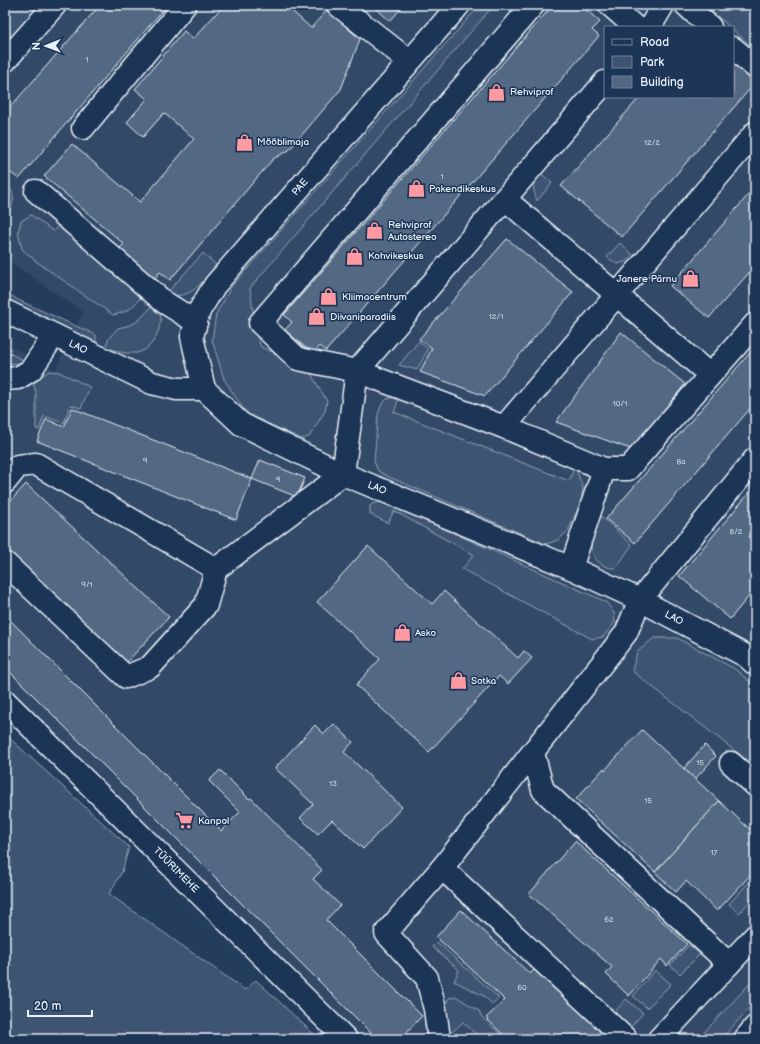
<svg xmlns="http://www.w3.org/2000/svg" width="760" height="1044" font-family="'Balsamiq Sans',sans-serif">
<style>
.built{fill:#334a68;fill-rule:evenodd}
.green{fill:#3e5472;stroke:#93a2b5}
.building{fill:#536782;stroke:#e8f1f8}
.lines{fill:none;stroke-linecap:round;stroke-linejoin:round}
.minor-casing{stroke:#e8f1f8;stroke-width:25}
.minor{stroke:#1d3557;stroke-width:22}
.labels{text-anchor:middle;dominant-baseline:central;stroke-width:3;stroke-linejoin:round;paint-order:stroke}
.number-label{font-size:8px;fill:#c3ceda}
.poi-label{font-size:10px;fill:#e8f1f8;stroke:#1d3557;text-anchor:start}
.street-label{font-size:10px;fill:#e8f1f8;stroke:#1d3557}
</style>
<rect width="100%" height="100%" fill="#253d5d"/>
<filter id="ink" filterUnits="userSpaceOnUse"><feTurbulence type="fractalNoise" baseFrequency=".025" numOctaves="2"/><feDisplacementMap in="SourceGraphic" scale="8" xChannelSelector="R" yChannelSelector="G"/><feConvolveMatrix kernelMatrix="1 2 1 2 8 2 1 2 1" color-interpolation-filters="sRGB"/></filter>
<g filter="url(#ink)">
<path class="built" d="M 5,5 L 755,5 L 755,1039 L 347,1039 L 5,698 L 5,343 L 55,370 L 83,312 L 5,258 ZM 605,27 L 733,27 L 733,97 L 605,97 Z"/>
<g class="green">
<polygon points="5,5 47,5 5,50"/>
<polygon points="480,5 494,5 250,288 256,334 261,347 307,367 327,401 325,411 309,437 302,439 251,416 244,410 224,379 212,340 216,314 232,286"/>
<polygon points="704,5 755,5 755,49 733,30 733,27 730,27"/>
<path d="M 538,171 L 552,183 L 537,201 C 533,189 531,181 538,171 Z"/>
<path d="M 5,183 C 19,194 13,206 5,219 Z"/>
<path d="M 31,215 L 53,231 L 59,225 L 142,296 C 133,308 128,312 113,315 L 37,262 L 22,249 L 18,232 L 21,221 Z"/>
<polygon points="620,243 633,255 625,262 617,264 607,257"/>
<path d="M 203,253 L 216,265 C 202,282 192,301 166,294 Z"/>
<polygon points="5,291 18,300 96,335 96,342 19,307 5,298"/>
<polygon points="154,304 159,307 161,320 158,332 153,342 145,350 137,353 124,353 105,347 109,338 118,328 130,325 138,321"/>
<polygon points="419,341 428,349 417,370 399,365"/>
<polygon points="5,351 23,360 20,363 5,364"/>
<polygon points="49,371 59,372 90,387 81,408 70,405 64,423 44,416 39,430 36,429 36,392 33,383"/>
<polygon points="400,396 394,412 569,481 575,466 583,488 581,502 568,531 558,540 546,544 387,476 378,471 374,461 378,414 382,404 387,399"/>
<polygon points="383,501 606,602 614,613 615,622 603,637 592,639 462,569 474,555 394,511 388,523 370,514 370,506 372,504"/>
<path d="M 601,516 L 632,545 L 616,568 C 597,569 587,551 592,534 C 594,528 598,522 601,516 Z"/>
<polygon points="654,638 677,638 735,669 755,686 755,761 752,764 632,671 637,652"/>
<polygon points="5,734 129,847 122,872 109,894 245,990 256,980 319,1039 5,1039"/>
<polygon points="754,877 755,878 755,896 739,913 729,904"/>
<polygon points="437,942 499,998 492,1004 484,996 454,981 459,970 432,947"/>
<polygon points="689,945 700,954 680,974 670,965"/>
<polygon points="655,970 671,984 647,1008 633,996"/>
<polygon points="755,978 755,1002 721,1039 698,1039"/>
<path d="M 457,997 L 479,1011 L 481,1016 L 505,1039 L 481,1039 L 463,1022 L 449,1035 C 447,1024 442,1008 449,998 Z"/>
<polygon points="626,999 643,1013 629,1029 613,1014"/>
</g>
<g class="building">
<polygon points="100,5 167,5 19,179 7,170 5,172 5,113"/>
<polygon points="224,5 285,5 311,28 327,10 360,39 341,89 289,150 273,159 170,280 160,272 153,280 118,250 124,244 44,176 72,144 140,202 194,139 164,113 143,137 127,122 147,99 135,89 184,31 193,39"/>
<polygon points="372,5 404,5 390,21"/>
<polygon points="553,5 581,5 600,22 592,30 599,36 326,351 320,346 313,354 285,330 292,322 284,315"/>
<polygon points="733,63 755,83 622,237 561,186 640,97 733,97"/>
<polygon points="755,187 755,266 709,318 670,286"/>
<polygon points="507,239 573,292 485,396 420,372 432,348 419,339"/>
<polygon points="621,332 685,384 633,450 556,422"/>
<polygon points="755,347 755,403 635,543 606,519"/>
<polygon points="72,408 252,479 236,520 37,441 46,419 64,427"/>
<polygon points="260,460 305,478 297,497 252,479"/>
<polygon points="26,484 169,617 125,664 5,552 5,507"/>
<polygon points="755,486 755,589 730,619 679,576"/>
<polygon points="368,546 432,604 444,591 518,658 524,651 532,658 508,684 499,676 429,752 356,685 380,659 317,602"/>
<polygon points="5,615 221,831 240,812 209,781 220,770 249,799 251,798 322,870 313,879 340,905 326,920 422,1016 400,1039 377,1039 5,667"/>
<polygon points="334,724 353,742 344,752 402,807 363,849 332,820 318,834 300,818 313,804 275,768 315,725 324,734"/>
<polygon points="642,730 719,801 655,872 576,799 604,768 605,770"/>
<polygon points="705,745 716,756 695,779 684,768"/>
<polygon points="719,801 755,834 755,870 717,911 686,881 676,892 655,872"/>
<polygon points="575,841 687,944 667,966 661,959 629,996 606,974 612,967 529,894"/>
<polygon points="461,910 530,974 534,970 601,1031 593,1039 507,1039 486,1018 505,1000 436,937"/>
</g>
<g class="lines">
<defs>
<g id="minor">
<polyline points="338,5 409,61"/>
<polyline points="533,5 260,323 298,359 357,371 504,427 604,469"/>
<polyline points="610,5 635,27"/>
<polyline points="686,5 710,27"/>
<polyline points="650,27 663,5"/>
<polyline points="733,48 755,67"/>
<polyline points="5,61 55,5"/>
<polyline points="83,128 185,5"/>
<polyline points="36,191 164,302 196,322"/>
<polyline points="505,199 710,375"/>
<polyline points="5,311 152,383 177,389 204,389 241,424 343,474 571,568 640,600 746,656 755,664"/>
<polyline points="5,379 18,378 31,370 54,335"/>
<polyline points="204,389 192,337 199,311 215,285 459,5"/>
<polyline points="504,427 755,133"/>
<polyline points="5,482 18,466 36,464 216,569"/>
<polyline points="5,563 126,677 150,667 206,605 216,569 343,474 357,371 605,82"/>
<polyline points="571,568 604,469 628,469 755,324"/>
<polyline points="5,701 346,1039"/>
<polyline points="533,753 543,790 729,964"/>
<polyline points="731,763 755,785"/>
<polyline points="439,1039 435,1009 427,978 386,933 442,868"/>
<polyline points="626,1039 442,868 626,633 640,600 755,459"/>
<polyline points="659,1039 755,936"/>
<polyline points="745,1039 755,1027"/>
</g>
</defs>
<use href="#minor" class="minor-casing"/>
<use href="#minor" class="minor"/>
</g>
</g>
<defs>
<symbol id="shop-bare" viewBox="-9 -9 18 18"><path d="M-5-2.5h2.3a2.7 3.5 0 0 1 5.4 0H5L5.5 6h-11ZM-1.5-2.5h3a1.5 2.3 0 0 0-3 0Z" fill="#ff9aa2" stroke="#1d3557" stroke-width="2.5" paint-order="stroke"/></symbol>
<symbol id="supermarket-bare" viewBox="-9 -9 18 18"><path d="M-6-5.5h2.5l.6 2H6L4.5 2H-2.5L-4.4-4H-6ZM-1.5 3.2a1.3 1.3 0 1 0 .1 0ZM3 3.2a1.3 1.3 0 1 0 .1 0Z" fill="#ff9aa2" stroke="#1d3557" stroke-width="2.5" paint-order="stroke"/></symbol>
</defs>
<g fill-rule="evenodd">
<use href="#shop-bare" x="484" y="80" width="25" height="25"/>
<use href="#shop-bare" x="232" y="130" width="25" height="25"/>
<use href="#shop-bare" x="404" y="176" width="25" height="25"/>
<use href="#shop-bare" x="362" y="218" width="25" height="25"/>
<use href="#shop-bare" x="342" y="244" width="25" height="25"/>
<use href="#shop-bare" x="678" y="266" width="25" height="25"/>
<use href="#shop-bare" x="316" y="284" width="25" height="25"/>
<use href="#shop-bare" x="304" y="304" width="25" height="25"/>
<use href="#shop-bare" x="390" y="620" width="25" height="25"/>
<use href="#shop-bare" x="446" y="668" width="25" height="25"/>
<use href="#supermarket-bare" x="172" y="808" width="25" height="25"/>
</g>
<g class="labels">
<g class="number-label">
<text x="87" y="59">1</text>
<text x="652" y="142">12/2</text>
<text x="442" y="176">1</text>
<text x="496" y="316">12/1</text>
<text x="620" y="403">10/1</text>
<text x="145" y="460">9</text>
<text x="681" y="461">8a</text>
<text x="278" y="479">9</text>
<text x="736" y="531">8/2</text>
<text x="87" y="584">9/1</text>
<text x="700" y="762">15</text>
<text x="333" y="783">13</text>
<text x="648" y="800">15</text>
<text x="714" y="852">17</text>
<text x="609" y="919">62</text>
<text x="522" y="987">60</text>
</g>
<g class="poi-label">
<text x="510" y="92">Rehviprof</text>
<text x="257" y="142">Mööblimaja</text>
<text x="429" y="189">Pakendikeskus</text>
<text x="388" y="225">Rehviprof<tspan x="388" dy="12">Autostereo</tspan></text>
<text x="368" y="256">Kohvikeskus</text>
<text x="677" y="279" text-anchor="end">Janere Pärnu</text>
<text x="342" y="297">Kliimacentrum</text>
<text x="330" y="317">Diivaniparadiis</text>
<text x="415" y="633">Asko</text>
<text x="471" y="681">Sotka</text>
<text x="198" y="821">Kanpol</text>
</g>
<g class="street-label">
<text transform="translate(300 187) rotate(-49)">PAE</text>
<text transform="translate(78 347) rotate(26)">LAO</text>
<text transform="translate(377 488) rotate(22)">LAO</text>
<text transform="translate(674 618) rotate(28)">LAO</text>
<text transform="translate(176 870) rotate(45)">TÜÜRIMEHE</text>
</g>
</g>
<rect width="760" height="1044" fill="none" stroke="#1d3557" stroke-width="20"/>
<rect x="10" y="10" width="740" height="1024" fill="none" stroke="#e8f1f8" stroke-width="1.5" filter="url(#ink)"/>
<rect x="604" y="26" width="130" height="72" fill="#1d3557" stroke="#6e8097"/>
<rect x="612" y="39" width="20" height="6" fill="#1d3557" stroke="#6e8097"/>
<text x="640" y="46" font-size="12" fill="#e8f1f8">Road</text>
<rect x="612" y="56" width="20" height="12" fill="#3e5472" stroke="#6e8097"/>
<text x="640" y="66" font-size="12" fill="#e8f1f8">Park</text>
<rect x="612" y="76" width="20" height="12" fill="#536782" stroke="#6e8097"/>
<text x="640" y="86" font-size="12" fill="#e8f1f8">Building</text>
<g transform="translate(46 46) rotate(269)" stroke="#1d3557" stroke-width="3" paint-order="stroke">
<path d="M0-3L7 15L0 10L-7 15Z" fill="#e8f1f8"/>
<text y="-6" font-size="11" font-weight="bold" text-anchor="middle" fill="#e8f1f8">N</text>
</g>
<path d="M28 1010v6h64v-6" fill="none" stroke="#e8f1f8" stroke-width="2"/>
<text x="34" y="1010" font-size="12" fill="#e8f1f8" stroke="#1d3557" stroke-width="3" paint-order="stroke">20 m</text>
</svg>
